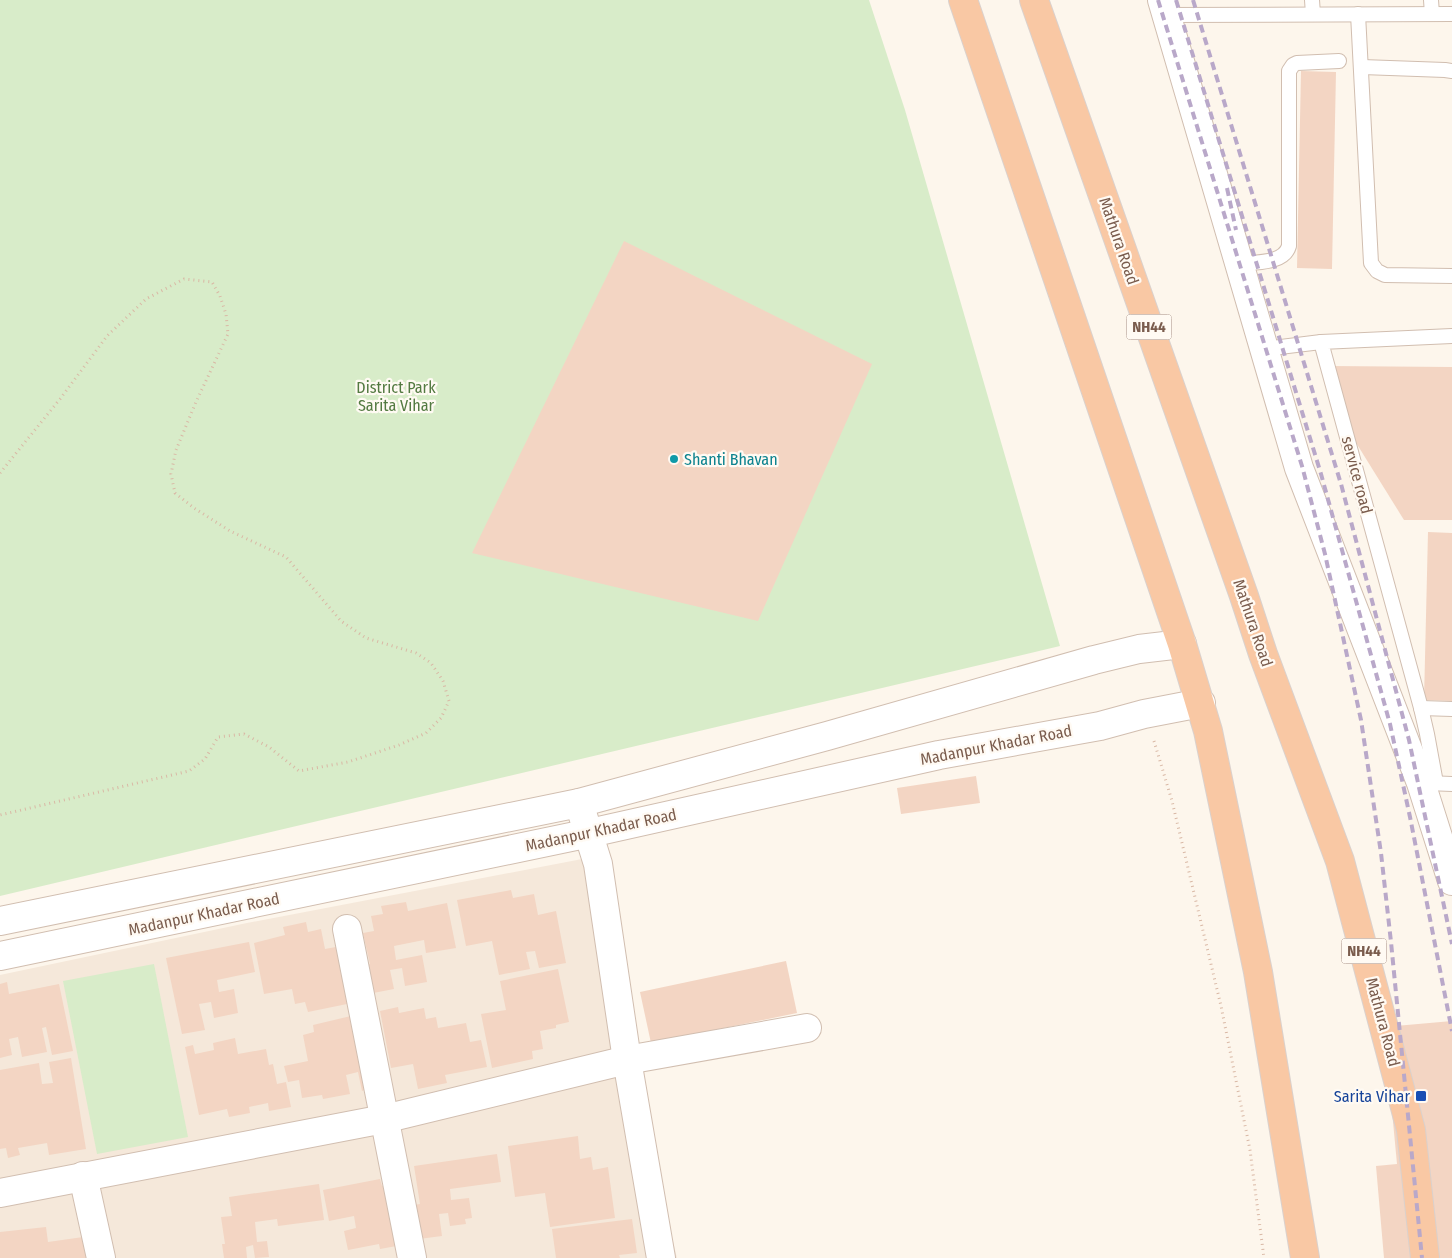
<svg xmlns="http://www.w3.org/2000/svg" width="1452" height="1258" font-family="'Fira Sans Condensed',sans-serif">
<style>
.residential{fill:#f5e8da}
.green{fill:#d8ecc9}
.building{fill:#f3d5c3}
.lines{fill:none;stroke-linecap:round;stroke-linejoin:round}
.service-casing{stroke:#d1beb0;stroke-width:16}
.minor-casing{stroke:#d1beb0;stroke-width:30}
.tertiary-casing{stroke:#d1beb0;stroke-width:30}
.trunk-casing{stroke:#dad1cd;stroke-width:30}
.path{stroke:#d9b8a5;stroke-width:3;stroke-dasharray:1 4;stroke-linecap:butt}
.service{stroke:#fff;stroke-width:14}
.minor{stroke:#fff;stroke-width:28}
.tertiary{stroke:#fff;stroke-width:28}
.trunk{stroke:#f9c8a4;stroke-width:28}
.rail{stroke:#b9a8c9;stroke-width:4;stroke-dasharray:8 5;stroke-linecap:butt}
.culture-dot{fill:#0f9aa8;stroke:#fffaf3;stroke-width:2}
.transit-dot{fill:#1a4fb4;stroke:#fffaf3;stroke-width:2}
.labels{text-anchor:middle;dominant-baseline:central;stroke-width:4.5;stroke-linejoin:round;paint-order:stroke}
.shield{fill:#fffaf3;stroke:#a28b7f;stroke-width:1}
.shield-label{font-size:15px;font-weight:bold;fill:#7a5c4d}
.street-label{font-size:16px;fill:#7a5c4d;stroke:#fffaf3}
.park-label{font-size:16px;fill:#537a41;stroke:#fffaf3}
.culture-label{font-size:16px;fill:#0d838f;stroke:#fffaf3;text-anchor:start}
.transit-label{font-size:16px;fill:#164399;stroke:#fffaf3;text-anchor:end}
</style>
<rect width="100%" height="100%" fill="#fdf6ec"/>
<polygon class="residential" points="603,855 628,1055 677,1258 0,1258 0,975 247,923"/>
<g class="green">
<polygon points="0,0 869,0 905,110 1060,646 0,896"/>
<polygon points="154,964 188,1137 97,1154 63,981"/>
</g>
<g class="building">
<polygon points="1301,71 1336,72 1332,269 1297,268"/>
<polygon points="624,241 872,364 758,621 472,553"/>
<polygon points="1330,366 1452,367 1452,520 1404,520 1350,433"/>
<polygon points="1428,532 1452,533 1452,701 1424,700"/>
<polygon points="976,776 980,803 901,814 897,788"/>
<polygon points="511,890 513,898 534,894 538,915 556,911 566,963 539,968 535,951 526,952 530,969 499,975 492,941 466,946 457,900"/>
<polygon points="406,902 408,911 447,903 456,948 426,953 424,940 394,946 396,960 422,955 427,982 405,986 402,968 390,970 394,989 368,994 362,966 370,964 363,933 374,931 371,916 383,914 381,906"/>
<polygon points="306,922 308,932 321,929 325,949 341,946 353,1009 348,1010 347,1004 308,1012 305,1002 295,1004 292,989 264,994 254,943 285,935 283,927"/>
<polygon points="249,942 255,972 217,980 219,992 234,989 238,1013 214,1018 211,1002 199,1004 205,1030 182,1034 166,958"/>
<polygon points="786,961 797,1013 651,1043 640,992"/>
<polygon points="558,969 569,1022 556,1025 556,1028 540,1031 543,1049 532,1051 533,1059 492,1068 481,1014 506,1010 500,981"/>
<polygon points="7,982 9,994 59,984 73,1051 52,1055 46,1027 42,1028 47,1052 22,1057 18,1037 9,1039 12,1055 0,1058 0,984"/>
<polygon points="398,1007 399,1013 424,1008 426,1019 436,1017 438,1028 466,1023 470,1042 481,1040 487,1067 445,1075 447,1083 418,1089 413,1064 391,1068 380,1011"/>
<polygon points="355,1015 373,1086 362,1091 358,1072 346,1075 350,1094 323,1099 322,1095 302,1098 299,1080 288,1082 284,1066 308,1061 303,1035 314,1032 313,1025"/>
<polygon points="1452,1021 1452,1258 1384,1258 1376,1166 1397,1164 1384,1027"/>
<polygon points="235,1038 238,1054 266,1049 269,1065 273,1064 277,1084 286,1082 291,1107 269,1111 268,1103 249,1107 250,1113 229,1117 227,1109 199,1115 185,1047 193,1045 195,1054 214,1050 213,1043"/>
<polygon points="71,1058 86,1149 49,1155 47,1143 18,1148 20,1155 8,1158 6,1148 0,1149 0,1070 39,1063 42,1084 53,1083 49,1062"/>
<polygon points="578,1136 580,1159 591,1157 593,1170 608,1167 615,1218 550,1227 545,1193 515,1197 508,1146"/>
<polygon points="497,1154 501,1182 450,1189 451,1200 469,1198 472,1218 465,1219 466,1224 450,1226 448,1213 439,1214 442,1236 419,1239 414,1205 420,1204 414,1166"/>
<polygon points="380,1179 382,1186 391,1185 402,1245 380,1249 379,1244 348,1250 344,1231 356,1228 354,1216 329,1221 323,1190"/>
<polygon points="319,1184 324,1220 278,1226 277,1219 255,1222 257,1242 267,1241 269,1257 255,1258 253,1245 246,1247 247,1258 224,1258 222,1244 225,1244 221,1217 232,1216 229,1197"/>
<polygon points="632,1219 637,1253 619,1255 620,1258 556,1258 552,1229"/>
<polygon points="46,1227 48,1242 83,1237 86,1258 0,1258 0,1232"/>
</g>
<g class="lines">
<defs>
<g id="service">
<polyline points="1312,0 1313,14"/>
<polyline points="1431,0 1432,14"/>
<polyline points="1358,14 1371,263 1377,271 1385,275 1452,276"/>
<polyline points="1166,15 1452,14"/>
<polyline points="1362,67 1445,70 1452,71"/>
<path d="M 1239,264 C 1255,262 1284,264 1289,246 L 1289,71 L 1293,65 L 1297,63 L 1339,61"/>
<polyline points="1264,349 1321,342"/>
<polyline points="1421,708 1452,709"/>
<polyline points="1427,783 1452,784"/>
<polyline points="1436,783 1427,734 1421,708 1321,342 1452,336"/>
</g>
<g id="minor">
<polyline points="1162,0 1299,468 1421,783 1452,881"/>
<polyline points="579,803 598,864 627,1060 661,1258"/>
<polyline points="347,929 412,1258"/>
<polyline points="83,1176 101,1258"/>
<polyline points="0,1193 384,1119 627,1060 807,1028"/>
</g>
<g id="tertiary">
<polyline points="0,921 579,803 827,736 1094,660 1139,649 1182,644"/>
<polyline points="0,956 590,833 939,755 1100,726 1144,714 1201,703"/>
</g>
<g id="trunk">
<polyline points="963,0 1182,644 1208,731 1258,972 1305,1258"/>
<polyline points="1034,0 1244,596 1263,654 1340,861 1411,1130 1425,1258"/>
</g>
</defs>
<use href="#service" class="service-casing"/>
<use href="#minor" class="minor-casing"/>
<use href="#tertiary" class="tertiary-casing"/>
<use href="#trunk" class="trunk-casing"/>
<g class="path">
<polyline points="0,473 60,399 107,336 146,299 184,279 212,282 220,296 226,314 228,334 196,402 176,450 171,474 175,493 194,508 230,531 286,557 341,621 366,638 416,653 431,663 443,681 449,701 441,718 426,733 399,745 348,762 299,771 269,747 244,734 218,737 205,759 189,771 0,815"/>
<polyline points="1154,741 1172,801 1221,1006 1250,1150 1264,1258"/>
</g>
<use href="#service" class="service"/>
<use href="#minor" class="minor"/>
<use href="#tertiary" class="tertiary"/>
<use href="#trunk" class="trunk"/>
<g class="rail">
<polyline points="1158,0 1302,466 1325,554 1361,720 1381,853 1391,942 1422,1258"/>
<polyline points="1176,0 1321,474 1390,724 1410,817 1452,1031"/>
<polyline points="1193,0 1341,484 1409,740 1452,944"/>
<polyline points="1227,188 1236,230"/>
</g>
</g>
<circle class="culture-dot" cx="674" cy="459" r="5"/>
<rect class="transit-dot" x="1415" y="1090" width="12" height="12" rx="2.5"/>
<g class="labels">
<g class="shield">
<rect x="1126.5" y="314.5" width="45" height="25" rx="4"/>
<rect x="1341.5" y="938.5" width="45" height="25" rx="4"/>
</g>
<g class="shield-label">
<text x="1149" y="327">NH44</text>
<text x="1364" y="951">NH44</text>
</g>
<g class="street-label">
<text transform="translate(1119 241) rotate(71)">Mathura Road</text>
<text transform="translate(1357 475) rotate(75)">service road</text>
<text transform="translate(1253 623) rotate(71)">Mathura Road</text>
<text transform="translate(996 745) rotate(-11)">Madanpur Khadar Road</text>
<text transform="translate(601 830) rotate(-12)">Madanpur Khadar Road</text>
<text transform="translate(204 914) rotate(-12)">Madanpur Khadar Road</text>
<text transform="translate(1383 1022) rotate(75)">Mathura Road</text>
</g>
<g class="park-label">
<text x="396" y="387">District Park<tspan x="396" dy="18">Sarita Vihar</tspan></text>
</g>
<g class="culture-label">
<text x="684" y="459">Shanti Bhavan</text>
</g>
<g class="transit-label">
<text x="1410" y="1096">Sarita Vihar</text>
</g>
</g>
</svg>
